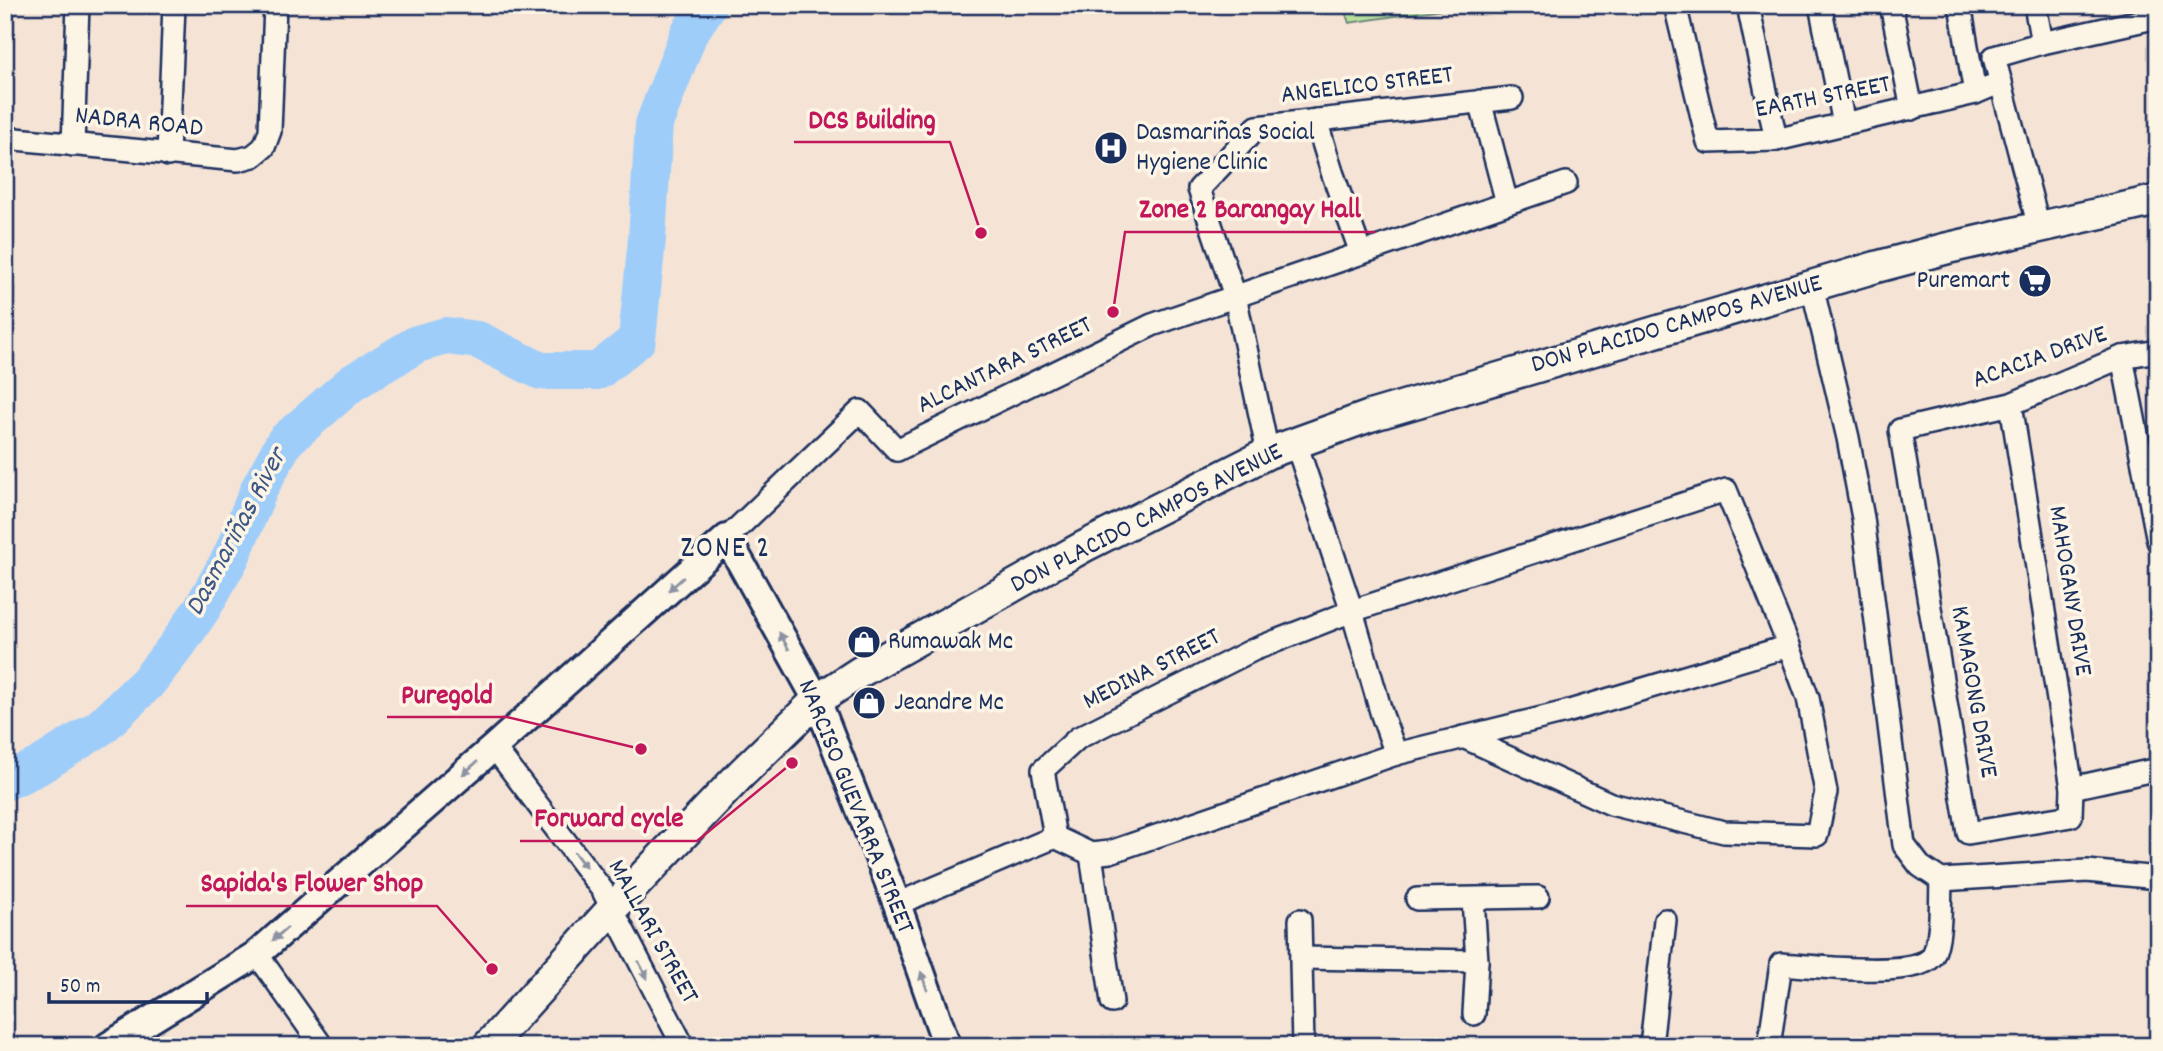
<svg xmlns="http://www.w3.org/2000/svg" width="2163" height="1051" font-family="Dekko,sans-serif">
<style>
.green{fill:#b8df9b;stroke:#6a877c;stroke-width:2}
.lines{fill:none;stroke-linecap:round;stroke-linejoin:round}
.river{stroke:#9fcdfa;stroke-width:38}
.minor-casing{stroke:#1b2f5e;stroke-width:26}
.tertiary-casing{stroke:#1b2f5e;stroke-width:32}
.secondary-casing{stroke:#1b2f5e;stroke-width:35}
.minor{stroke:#fcf5e5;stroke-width:21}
.tertiary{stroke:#fcf5e5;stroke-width:26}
.secondary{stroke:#fcf5e5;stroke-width:30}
.oneway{fill:#8c92a2}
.labels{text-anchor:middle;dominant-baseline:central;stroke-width:7;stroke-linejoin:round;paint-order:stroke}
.street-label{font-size:26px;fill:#1b2f5e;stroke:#fcf5e5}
.poi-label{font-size:26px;fill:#1b2f5e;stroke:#fcf5e5;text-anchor:start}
.water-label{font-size:28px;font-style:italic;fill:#3c5685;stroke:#fcf5e5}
.quarter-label{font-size:30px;letter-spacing:2px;fill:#1b2f5e;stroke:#fcf5e5}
.leader{fill:none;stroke:#c2185b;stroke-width:2.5}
.callout-dot{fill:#c2185b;stroke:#fcf5e5;stroke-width:2.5}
.callout-label{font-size:28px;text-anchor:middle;font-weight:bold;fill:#c2185b;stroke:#fcf5e5;stroke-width:7;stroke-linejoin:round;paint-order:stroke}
</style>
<rect width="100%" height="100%" fill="#f5e4d6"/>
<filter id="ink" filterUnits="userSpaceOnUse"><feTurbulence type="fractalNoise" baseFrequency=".0143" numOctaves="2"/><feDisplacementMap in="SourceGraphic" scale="14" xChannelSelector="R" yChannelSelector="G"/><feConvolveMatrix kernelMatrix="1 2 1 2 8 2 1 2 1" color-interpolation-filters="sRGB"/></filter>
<g filter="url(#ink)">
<polygon class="green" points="1343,5 1469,5 1349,23"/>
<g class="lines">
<polyline class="river" points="5,782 39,766 101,727 147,683 178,644 203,607 231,557 260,487 285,441 352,383 417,344 446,336 478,340 541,371 598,371 637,340 647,239 654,124 689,33 708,5"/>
<defs>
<g id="minor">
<polyline points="1675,5 1708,142 1776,140 1975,93 2001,82"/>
<polyline points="1748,5 1776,140"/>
<polyline points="1820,5 1844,124"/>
<polyline points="1891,5 1912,109"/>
<polyline points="1960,5 1975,93"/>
<polyline points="2035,5 2042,43"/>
<polyline points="1480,101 1507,203"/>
<polyline points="1316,120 1332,172 1361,253"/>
<polyline points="5,138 238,160 253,156 264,147 270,131 275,5"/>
<polyline points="73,145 78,5"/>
<polyline points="168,155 174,5"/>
<polyline points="2039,227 1994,57 2042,43 2158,17"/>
<polyline points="1812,286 1848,438 1863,518 1904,845 1920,866 1941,880 2087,871 2158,878"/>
<polyline points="2122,357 2158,541"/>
<polyline points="2011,404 2072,788 2071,816 1968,833 1900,430 2011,404 2122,357 2158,351"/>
<polyline points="1296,443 1352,611 1382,715 1396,754"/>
<polyline points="1268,453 1235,296 1199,189 1257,127 1512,98"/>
<polyline points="727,538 860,411 897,450 1152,325 1566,183"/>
<polyline points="1463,737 1611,804 1724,832 1817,835 1826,792 1808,698 1789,646"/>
<polyline points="494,747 603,891 683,1046"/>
<polyline points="2072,788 2158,769"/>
<polyline points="1091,854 1112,1002"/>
<polyline points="1417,899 1538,897"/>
<polyline points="1473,899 1477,961 1474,1014"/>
<polyline points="897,904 1055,837 1043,770 1078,738 1253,650 1352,611 1726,490 1789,646 1566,712 1396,754 1110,852 1091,854 1055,837"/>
<polyline points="1300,920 1303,1046"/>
<polyline points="257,954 322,1046"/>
<polyline points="1301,958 1477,961"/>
<polyline points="1651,1046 1665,920"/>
<path d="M 1769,1046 L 1781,964 C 1809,966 1920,979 1933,955 C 1942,937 1940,901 1941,880"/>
</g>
<polyline id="tertiary" points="108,1046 257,954 494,747 727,538 817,700 897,904 947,1046"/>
<polyline id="secondary" points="488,1046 612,909 741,774 817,700 860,672 1083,547 1268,453 1370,416 1876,267 1948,248 2158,200"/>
</defs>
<use href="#minor" class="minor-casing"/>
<use href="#tertiary" class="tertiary-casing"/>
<use href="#secondary" class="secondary-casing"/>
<use href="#minor" class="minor"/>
<use href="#tertiary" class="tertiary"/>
<use href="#secondary" class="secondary"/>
</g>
<defs><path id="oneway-solid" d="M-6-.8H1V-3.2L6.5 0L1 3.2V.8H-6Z" transform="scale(1.75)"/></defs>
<g class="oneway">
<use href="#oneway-solid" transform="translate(676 584) rotate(138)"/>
<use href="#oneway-solid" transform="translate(784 641) rotate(-119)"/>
<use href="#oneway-solid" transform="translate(470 768) rotate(139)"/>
<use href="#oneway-solid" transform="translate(580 860) rotate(53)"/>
<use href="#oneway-solid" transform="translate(280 934) rotate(139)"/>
<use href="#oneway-solid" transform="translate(643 970) rotate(63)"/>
<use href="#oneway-solid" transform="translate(924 981) rotate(-109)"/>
</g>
</g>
<defs>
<symbol id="hospital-disc" viewBox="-11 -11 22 22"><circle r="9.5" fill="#1b2f5e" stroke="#fcf5e5"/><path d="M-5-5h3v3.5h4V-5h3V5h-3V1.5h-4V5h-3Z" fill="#fff"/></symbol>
<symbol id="supermarket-disc" viewBox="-11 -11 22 22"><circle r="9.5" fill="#1b2f5e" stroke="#fcf5e5"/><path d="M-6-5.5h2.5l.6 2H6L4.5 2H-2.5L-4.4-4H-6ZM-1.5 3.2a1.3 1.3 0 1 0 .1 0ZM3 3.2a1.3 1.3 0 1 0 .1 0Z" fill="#fff"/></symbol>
<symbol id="shop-disc" viewBox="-11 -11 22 22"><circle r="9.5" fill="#1b2f5e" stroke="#fcf5e5"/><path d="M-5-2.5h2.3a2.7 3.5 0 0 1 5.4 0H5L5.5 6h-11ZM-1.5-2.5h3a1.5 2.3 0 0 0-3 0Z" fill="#fff"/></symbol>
</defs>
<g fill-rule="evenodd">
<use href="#hospital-disc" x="1092" y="129" width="38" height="38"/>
<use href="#supermarket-disc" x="2016" y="262" width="38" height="38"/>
<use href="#shop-disc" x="845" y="623" width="38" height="38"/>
<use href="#shop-disc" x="850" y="684" width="38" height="38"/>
</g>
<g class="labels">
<g class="street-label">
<text transform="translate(1367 86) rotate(-7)">ANGELICO STREET</text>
<text transform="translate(1823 98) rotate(-11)">EARTH STREET</text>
<text transform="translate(139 123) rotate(6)">NADRA ROAD</text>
<text transform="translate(1677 325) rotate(-16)">DON PLACIDO CAMPOS AVENUE</text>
<text transform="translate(2040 358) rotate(-20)">ACACIA DRIVE</text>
<text transform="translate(1005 366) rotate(-26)">ALCANTARA STREET</text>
<text transform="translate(1147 519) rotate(-27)">DON PLACIDO CAMPOS AVENUE</text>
<text transform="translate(2069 591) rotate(81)">MAHOGANY DRIVE</text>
<text transform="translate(1152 670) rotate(-27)">MEDINA STREET</text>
<text transform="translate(1973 692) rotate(80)">KAMAGONG DRIVE</text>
<text transform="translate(855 807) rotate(68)">NARCISO GUEVARRA STREET</text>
<text transform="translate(652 932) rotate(61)">MALLARI STREET</text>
</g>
<g class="poi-label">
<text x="1136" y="133">Dasmariñas Social<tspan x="1136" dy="30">Hygiene Clinic</tspan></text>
<text x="2010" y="281" text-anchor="end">Puremart</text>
<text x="888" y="642">Rumawak Mc</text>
<text x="894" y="703">Jeandre Mc</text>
</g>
<g class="water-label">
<text transform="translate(238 533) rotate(-62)">Dasmariñas River</text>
</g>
<g class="quarter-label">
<text x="726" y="550">ZONE 2</text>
</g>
</g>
<path class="leader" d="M981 233L950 142H794M1113 312L1125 232H1375M641 749L507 717H387M792 763L697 841H520M492 969L437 906H186"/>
<g class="callout-dot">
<circle cx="981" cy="233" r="7"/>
<circle cx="1113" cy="312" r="7"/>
<circle cx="641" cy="749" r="7"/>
<circle cx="792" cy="763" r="7"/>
<circle cx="492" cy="969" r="7"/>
</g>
<g class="callout-label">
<text x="872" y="128">DCS Building</text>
<text x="1250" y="217">Zone 2 Barangay Hall</text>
<text x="447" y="703">Puregold</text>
<text x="609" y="826">Forward cycle</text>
<text x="312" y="891">Sapida's Flower Shop</text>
</g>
<rect width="2163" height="1051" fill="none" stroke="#fcf5e5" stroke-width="28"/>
<rect x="14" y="14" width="2135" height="1023" fill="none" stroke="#1b2f5e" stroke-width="2.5" filter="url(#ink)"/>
<path d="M49 992v10h158v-10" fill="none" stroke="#1b2f5e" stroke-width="3.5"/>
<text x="60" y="992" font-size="21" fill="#1b2f5e" stroke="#fcf5e5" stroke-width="5" paint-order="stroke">50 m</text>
</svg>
